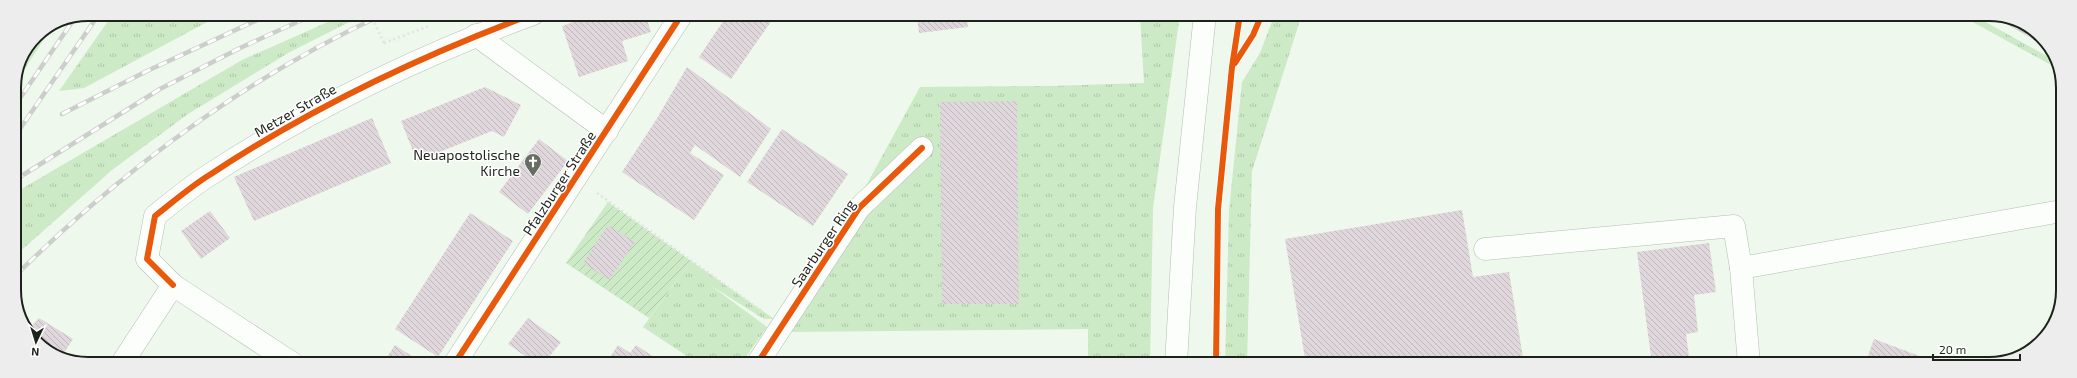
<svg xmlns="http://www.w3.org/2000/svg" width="2077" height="378" font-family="'Exo 2',sans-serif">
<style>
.grass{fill:url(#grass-tufts)}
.garden{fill:url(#garden-furrows)}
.building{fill:url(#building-back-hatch)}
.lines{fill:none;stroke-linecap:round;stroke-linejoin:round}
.minor-casing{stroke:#b5bdb3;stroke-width:23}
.major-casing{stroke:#b5bdb3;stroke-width:23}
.path{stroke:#e1e4e1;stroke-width:2.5;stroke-dasharray:2 3;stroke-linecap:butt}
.minor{stroke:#fcfefc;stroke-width:22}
.major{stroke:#fcfefc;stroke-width:22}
.rail-casing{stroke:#cccecb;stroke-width:4.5}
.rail{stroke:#fff;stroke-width:3;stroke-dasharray:9;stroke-linecap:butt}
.path-bridge{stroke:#e1e4e1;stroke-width:2.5;stroke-dasharray:2 3;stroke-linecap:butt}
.cycleway-casing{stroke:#fff;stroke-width:8}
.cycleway{stroke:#e8590c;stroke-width:6}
.labels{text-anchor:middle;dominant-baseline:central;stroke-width:3;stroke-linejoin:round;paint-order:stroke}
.street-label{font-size:14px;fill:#1c231b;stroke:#fff}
.poi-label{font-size:14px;fill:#1c231b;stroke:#fff;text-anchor:end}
.rim{fill:none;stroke:#1c231b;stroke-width:2}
</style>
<defs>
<pattern id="grass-tufts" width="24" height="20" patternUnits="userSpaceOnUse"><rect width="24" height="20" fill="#cbeac5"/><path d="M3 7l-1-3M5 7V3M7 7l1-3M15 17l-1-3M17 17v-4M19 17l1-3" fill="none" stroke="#aec8a9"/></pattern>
<pattern id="garden-furrows" width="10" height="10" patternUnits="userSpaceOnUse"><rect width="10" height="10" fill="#cbeac5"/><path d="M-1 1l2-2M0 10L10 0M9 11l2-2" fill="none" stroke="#aec8a9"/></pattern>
<pattern id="building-back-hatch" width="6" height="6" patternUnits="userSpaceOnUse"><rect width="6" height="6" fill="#e0d7dd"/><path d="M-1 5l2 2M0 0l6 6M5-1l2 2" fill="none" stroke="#c0b8bd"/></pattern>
</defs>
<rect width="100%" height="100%" fill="#eef8ec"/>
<g class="grass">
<polygon points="113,14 222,14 84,88 59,91"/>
<polygon points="346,14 365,14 288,53 188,114 112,170 16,255 15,200 20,197 18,191 242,60"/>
<polygon points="1140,14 1180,14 1153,208 1150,364 1088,364 1088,329 786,332 920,87 1052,86 1144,83"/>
<polygon points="1275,14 1302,14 1252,171 1247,364 1225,364 1229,211 1242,82 1260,53"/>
<polygon points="1960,15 1973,15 2025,44 2054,60 2060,70"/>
<path d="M 54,23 L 53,25 L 15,84 C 21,52 27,41 54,23 Z"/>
<polygon points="691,261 774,319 764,319 710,285 767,327 741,364 716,364 706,357 699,364 643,327"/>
</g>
<polygon class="garden" points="608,202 691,261 649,318 566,263"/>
<g class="building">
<polygon points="597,14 645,14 651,32 622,41 628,61 579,77 562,26"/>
<polygon points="728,14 770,14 768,17 772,20 731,79 699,57"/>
<polygon points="899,14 966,14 968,27 919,33 917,16 899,19"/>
<polygon points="687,67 771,129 740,177 695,145 690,153 724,175 694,220 622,172 656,120"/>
<polygon points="485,87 521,105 504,137 492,131 417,161 401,121"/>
<polygon points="1017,101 1019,304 942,304 940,102"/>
<polygon points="372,118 391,163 254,221 234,177"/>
<polygon points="782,129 848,174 813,226 747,182"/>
<polygon points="539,139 568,161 528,214 499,192"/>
<polygon points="1462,210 1473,277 1509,272 1524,364 1306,364 1285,239"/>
<polygon points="210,211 230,238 201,259 181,231"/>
<polygon points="470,213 513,241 438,357 395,329"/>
<polygon points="608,225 635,242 609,280 583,263"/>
<polygon points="1709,243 1716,292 1694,295 1698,332 1686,334 1690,364 1652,364 1637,252"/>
<polygon points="39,318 73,339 62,356 39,345 29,329"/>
<polygon points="528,318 561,342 544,363 535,363 508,344"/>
<polygon points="1874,339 1941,364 1865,364"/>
<polygon points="395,345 422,363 383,363"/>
<polygon points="618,345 630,353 636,345 664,364 606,364"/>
</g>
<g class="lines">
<defs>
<g id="minor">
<polyline points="476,35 607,131"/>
<polyline points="1485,249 1734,226 1741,268 1749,364"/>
<polyline points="1741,268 2056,212 2062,212"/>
<path d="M 173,285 L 147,259 L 155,216 C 173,202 191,186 211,174 C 311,108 420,56 533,14"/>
<polyline points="122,363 173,285 292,363"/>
<polyline points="455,363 682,14"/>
<polyline points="757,364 859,208 922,148"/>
</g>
<polyline id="major" points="1176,364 1185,207 1205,14"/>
</defs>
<use href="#minor" class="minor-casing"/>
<use href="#major" class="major-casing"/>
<g class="path">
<polyline points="384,43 429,26"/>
<polyline points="597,193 762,311"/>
</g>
<use href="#minor" class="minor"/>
<use href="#major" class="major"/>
<defs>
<g id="rail">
<polyline points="1995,15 2045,43"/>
<polyline points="14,107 76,16"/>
<polyline points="62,114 147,71 270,14"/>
<polyline points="15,136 99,14"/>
<polyline points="15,180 160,89 240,48 315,14"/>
<path d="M 16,275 C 124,169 245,78 384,14"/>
</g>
</defs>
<use href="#rail" class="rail-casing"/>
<use href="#rail" class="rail"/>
<polyline class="path-bridge" points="370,14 384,43"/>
<defs>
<g id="cycleway">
<polyline points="1235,63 1253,35 1262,14"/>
<path d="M 173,285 L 147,259 L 155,216 C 173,202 191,186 211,174 C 311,108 420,56 533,14"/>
<polyline points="455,363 682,14"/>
<polyline points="757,364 859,208 922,148"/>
<polyline points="1216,364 1218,209 1232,67 1240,14"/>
</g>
</defs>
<use href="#cycleway" class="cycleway-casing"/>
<use href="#cycleway" class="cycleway"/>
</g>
<defs>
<symbol id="church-pin" viewBox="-11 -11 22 30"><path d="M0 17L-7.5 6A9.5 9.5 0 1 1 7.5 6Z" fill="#666e64" stroke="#fff"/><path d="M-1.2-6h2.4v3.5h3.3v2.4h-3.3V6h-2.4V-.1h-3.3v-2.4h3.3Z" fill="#fff"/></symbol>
</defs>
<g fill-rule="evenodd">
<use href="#church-pin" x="523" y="152" width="20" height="27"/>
</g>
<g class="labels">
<g class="street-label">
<text transform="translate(295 110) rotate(-30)">Metzer Straße</text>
<text transform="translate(559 183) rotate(-57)">Pfalzburger Straße</text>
<text transform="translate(823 243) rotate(-56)">Saarburger Ring</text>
</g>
<g class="poi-label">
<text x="520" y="154">Neuapostolische<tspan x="520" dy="16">Kirche</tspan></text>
</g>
</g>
<path d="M0 0H2077V378H0ZM88 21H1989A67 67 0 0 1 2056 88V290A67 67 0 0 1 1989 357H88A67 67 0 0 1 21 290V88A67 67 0 0 1 88 21Z" fill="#ededed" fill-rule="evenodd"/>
<path class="rim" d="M88 21H1989A67 67 0 0 1 2056 88V290A67 67 0 0 1 1989 357H88A67 67 0 0 1 21 290V88A67 67 0 0 1 88 21Z"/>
<g transform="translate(36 342) rotate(184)" stroke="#ffffff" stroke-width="3" paint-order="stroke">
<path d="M0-3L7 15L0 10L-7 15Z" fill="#1c231b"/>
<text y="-6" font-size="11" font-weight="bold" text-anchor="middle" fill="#1c231b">N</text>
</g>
<path d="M1933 354v6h87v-6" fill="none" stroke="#1c231b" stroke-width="2"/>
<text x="1939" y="354" font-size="12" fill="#1c231b" stroke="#ffffff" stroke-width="3" paint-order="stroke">20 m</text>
</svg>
